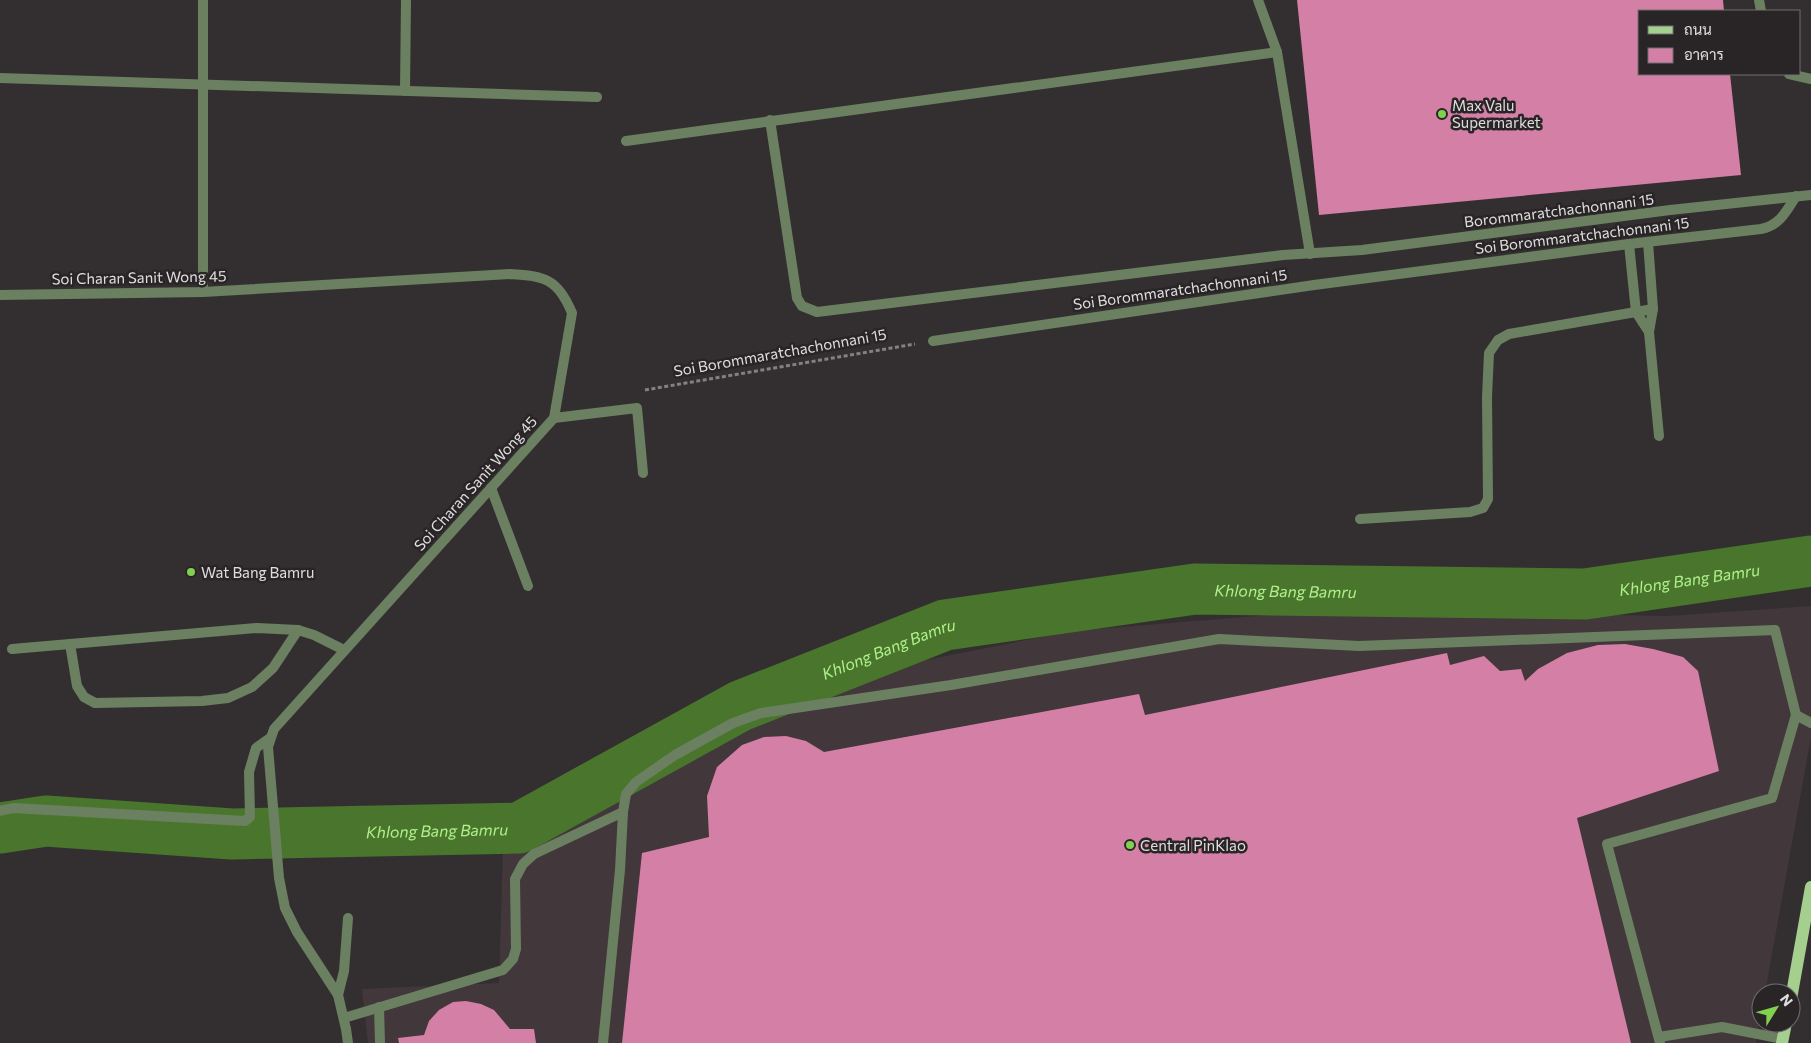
<svg xmlns="http://www.w3.org/2000/svg" width="1811" height="1043" font-family="Commissioner,Sarabun,sans-serif">
<style>
.built{fill:#42373b}
.lines{fill:none;stroke-linecap:round;stroke-linejoin:round}
.river{stroke:#49762c;stroke-width:51}
.building{fill:#d47fa5}
.path{stroke:#848182;stroke-width:3;stroke-dasharray:4 2.5;stroke-linecap:butt}
.lane{stroke:#6b8061;stroke-width:10}
.street{stroke:#6b8061;stroke-width:10}
.primary{stroke:#a5cf8f;stroke-width:12}
.poi-dot{fill:#82d04f;stroke:#292527;stroke-width:2}
.labels{text-anchor:middle;dominant-baseline:central;stroke-width:5;stroke-linejoin:round;paint-order:stroke}
.poi-label{font-size:15px;fill:#e0ddde;stroke:#292527;text-anchor:start}
.street-label{font-size:15px;fill:#e0ddde;stroke:#292527}
.water-label{font-size:16px;font-style:italic;fill:#b0f08c;stroke:#292527}
</style>
<rect width="100%" height="100%" fill="#332f30"/>
<polygon class="built" points="1811,606 1811,737 1765,993 1761,993 1761,1015 1756,1043 368,1043 362,989 499,983 503,849 619,783 870,671 1072,631 1341,609 1668,616"/>
<g class="lines">
<path class="river" id="s1" d="M 0,828 L 46,821 L 232,834 L 519,828 L 740,706 L 945,625 L 1195,589 L 1585,594 L 1811,561"/>
</g>
<g class="building">
<polygon points="1297,0 1723,0 1724,11 1640,11 1640,74 1730,74 1741,175 1319,215"/>
<polygon points="1625,644 1653,649 1683,657 1698,671 1719,771 1577,818 1631,1043 622,1043 642,853 709,837 707,796 717,767 742,745 764,737 786,736 806,741 824,752 1139,694 1145,715 1447,653 1450,665 1484,656 1500,671 1521,669 1525,681 1538,669 1567,653 1598,645"/>
<polygon points="466,1001 481,1004 494,1010 510,1029 534,1029 536,1043 399,1043 398,1038 424,1035 429,1021 439,1010 453,1002"/>
</g>
<g class="lines">
<polyline class="path" points="645,390 915,344"/>
<g class="lane">
<polyline points="1759,0 1761,11"/>
<polyline points="1789,74 1811,79"/>
<polyline points="1648,242 1653,309 1649,332 1659,436"/>
<polyline points="1629,244 1636,312 1649,332"/>
<polyline points="1360,519 1470,512 1483,508 1488,499 1487,397 1489,353 1498,340 1509,334 1653,309"/>
<polyline points="70,644 77,686 84,697 95,703 202,701 228,698 252,687 273,668 298,630"/>
<polyline points="12,649 257,628 298,630 314,635 344,650"/>
<polyline points="379,1007 380,1043"/>
<polyline points="344,1018 503,970 513,959 516,949 515,879 523,864 534,854 623,812"/>
<polyline points="1659,1037 1722,1027 1783,1039"/>
<polyline points="603,1043 620,870 623,812 626,794 636,782 675,755 733,723 761,713 951,685 1219,639 1359,646 1775,630 1796,715 1811,723"/>
<polyline points="1660,1043 1607,844 1772,798 1796,715"/>
</g>
<g class="street">
<polyline points="203,0 203,292"/>
<polyline points="1258,0 1277,52 1310,254"/>
<polyline points="0,78 597,97"/>
<polyline points="405,91 406,0"/>
<polyline points="770,120 797,298 802,306 817,312 1283,255 1362,250 1670,210 1811,195"/>
<polyline points="626,141 1277,52"/>
<path d="M 0,295 L 203,292 L 510,274 C 545,276 558,279 572,313 L 554,418 L 274,729 L 268,747 L 279,878 L 285,908 L 297,932 L 338,995 L 346,1029 L 348,1043"/>
<path d="M 933,341 L 1314,285 L 1629,244 L 1761,229 C 1780,225 1786,212 1796,196"/>
<polyline points="554,418 637,408 643,473"/>
<polyline points="491,488 528,586"/>
<polyline points="0,811 13,808 245,821 250,817 249,772 256,748 270,738"/>
<polyline points="338,995 344,971 348,918"/>
</g>
<g class="primary">
<polyline points="1791,999 1811,887"/>
<polyline points="1782,1043 1786,1023"/>
</g>
</g>
<g class="poi-dot">
<circle cx="1442" cy="114" r="5"/>
<circle cx="191" cy="572" r="5"/>
<circle cx="1130" cy="845" r="5"/>
</g>
<g class="labels">
<g class="poi-label">
<text x="1452" y="105">Max Valu<tspan x="1452" dy="17">Supermarket</tspan></text>
<text x="201" y="572">Wat Bang Bamru</text>
<text x="1140" y="845">Central PinKlao</text>
</g>
<g class="street-label">
<text transform="translate(1559 210) rotate(-7)">Borommaratchachonnani 15</text>
<text transform="translate(1582 235) rotate(-7)">Soi Borommaratchachonnani 15</text>
<text transform="translate(139 277) rotate(-1)">Soi Charan Sanit Wong 45</text>
<text transform="translate(1180 289) rotate(-8)">Soi Borommaratchachonnani 15</text>
<text transform="translate(780 352) rotate(-10)">Soi Borommaratchachonnani 15</text>
<text transform="translate(475 483) rotate(-48)">Soi Charan Sanit Wong 45</text>
</g>
<g class="water-label">
<text stroke="none"><textPath href="#s1" startOffset="1741">Khlong Bang Bamru</textPath></text>
<text stroke="none"><textPath href="#s1" startOffset="1336">Khlong Bang Bamru</textPath></text>
<text stroke="none"><textPath href="#s1" startOffset="932">Khlong Bang Bamru</textPath></text>
<text stroke="none"><textPath href="#s1" startOffset="438">Khlong Bang Bamru</textPath></text>
</g>
</g>
<rect x="1638" y="10" width="162" height="65" fill="#292527" stroke="#726f70"/>
<rect x="1648" y="26" width="25" height="8" fill="#a5cf8f" stroke="#726f70"/>
<text x="1684" y="35" font-size="15" fill="#e0ddde">ถนน</text>
<rect x="1648" y="48" width="25" height="15" fill="#d47fa5" stroke="#726f70"/>
<text x="1684" y="60" font-size="15" fill="#e0ddde">อาคาร</text>
<g transform="translate(1776 1008) rotate(53)"><circle r="24" fill="#292527" stroke="#726f70"/>
<path d="M0-4L9 19L0 12L-9 19Z" fill="#82d04f"/>
<text y="-8" font-size="14" font-weight="bold" text-anchor="middle" fill="#e0ddde">N</text>
</g>
</svg>
